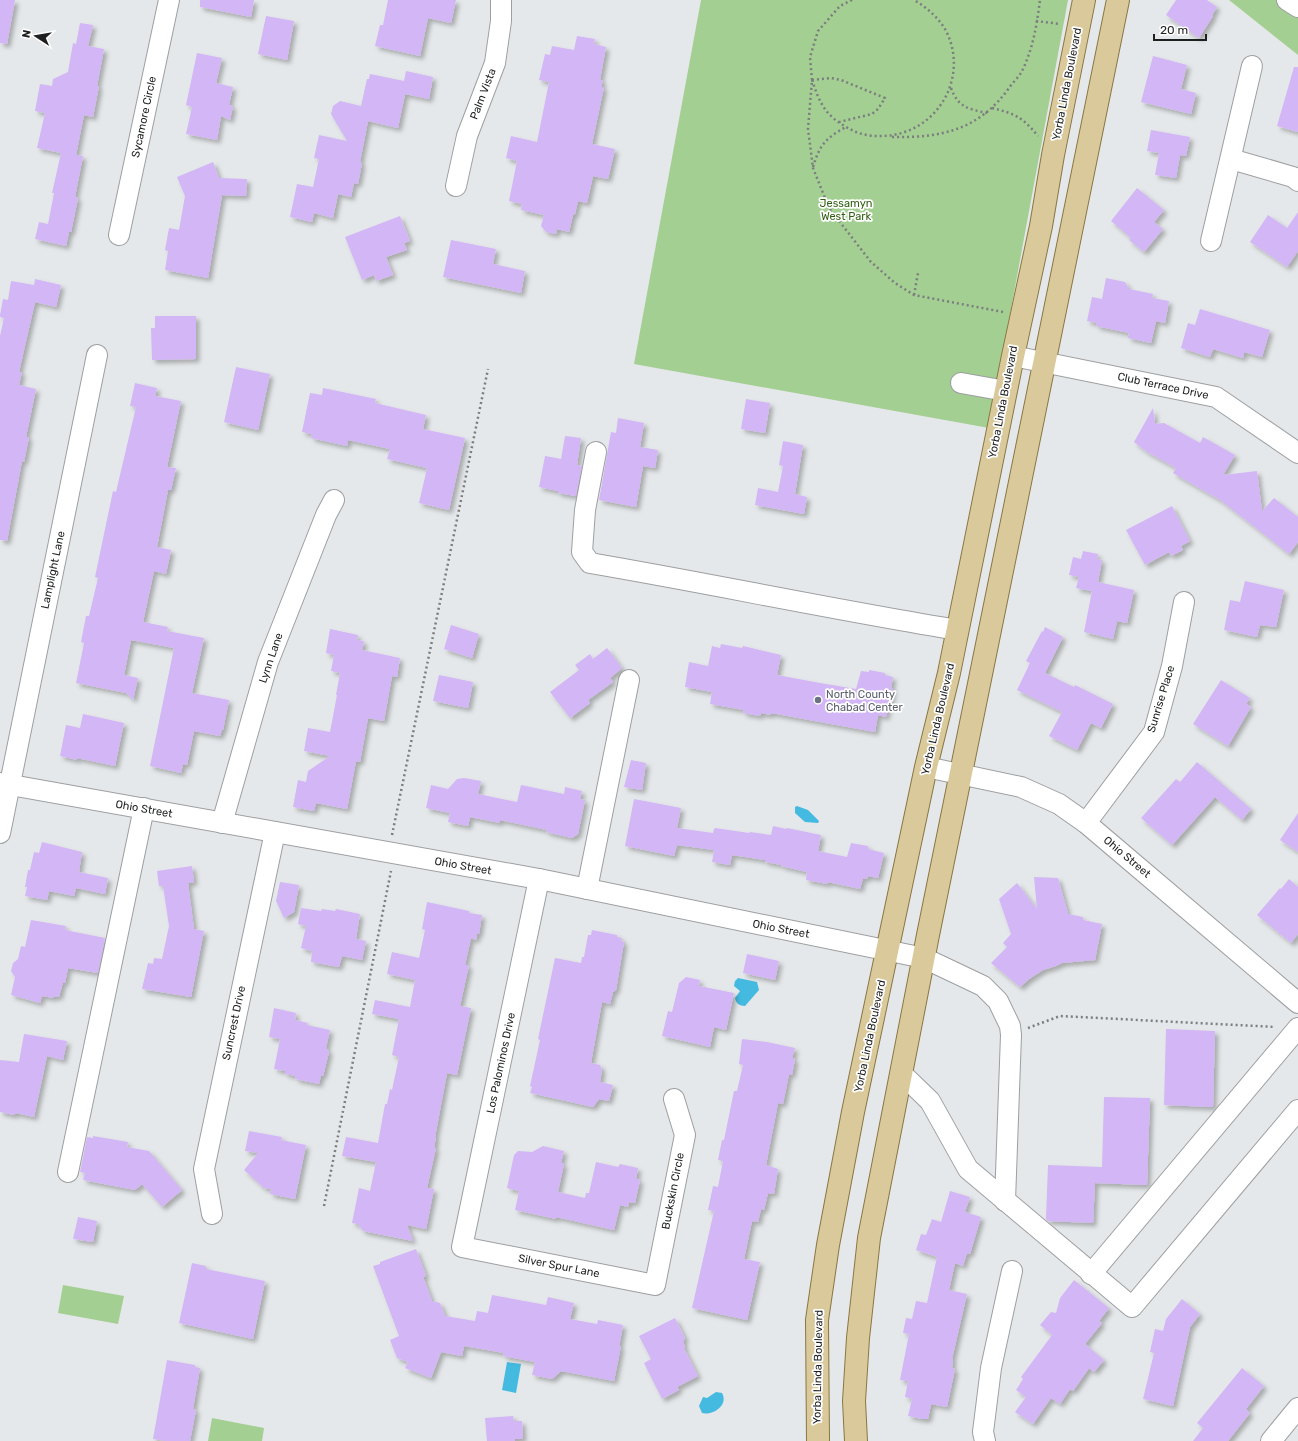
<svg xmlns="http://www.w3.org/2000/svg" width="1298" height="1441" font-family="Rubik,sans-serif">
<style>
.green{fill:#a4cf92}
.water{fill:#44bae0}
.building{fill:#d3b6f6;filter:url(#shadow)}
.lines{fill:none;stroke-linecap:round;stroke-linejoin:round}
.minor-casing{stroke:#9d9fa1;stroke-width:22}
.major-casing{stroke:#897643;stroke-width:24}
.path{stroke:#7b7d7e;stroke-width:2.5;stroke-dasharray:2 3;stroke-linecap:butt}
.minor{stroke:#fff;stroke-width:20}
.major{stroke:#dac99a;stroke-width:22}
.worship-dot{fill:#6b7280;stroke:#fff;stroke-width:1.5}
.labels{text-anchor:middle;dominant-baseline:central;stroke-width:3.5;stroke-linejoin:round;paint-order:stroke}
.street-label{font-size:11px;fill:#1e1f1f;stroke:#fff}
.park-label{font-size:11px;fill:#305f13;stroke:#fff}
.worship-label{font-size:11px;fill:#5b616d;stroke:#fff;text-anchor:start}
</style>
<defs>
<filter id="shadow"><feDropShadow dx="3.5" dy="3.5" stdDeviation="2" flood-color="#0004"/></filter>
</defs>
<rect width="100%" height="100%" fill="#e5e8ea"/>
<g class="green">
<polygon points="701,0 1068,0 989,428 634,364"/>
<polygon points="1229,0 1298,0 1298,55"/>
<polygon points="63,1285 124,1296 118,1324 58,1313"/>
<polygon points="212,1418 264,1428 262,1441 208,1441"/>
</g>
<g class="water">
<polygon points="797,806 808,810 819,821 818,823 805,822 795,813 795,807"/>
<path d="M 738,978 L 757,982 L 759,990 L 745,1006 C 739,1006 736,1003 735,998 L 740,991 L 734,986 L 735,981 Z"/>
<polygon points="507,1362 521,1364 516,1393 502,1390"/>
<path d="M 716,1392 L 722,1393 C 729,1405 713,1416 702,1413 L 699,1406 L 703,1397 L 707,1398 Z"/>
</g>
<g class="building">
<polygon points="0,0 15,0 7,44 0,43"/>
<polygon points="200,0 254,0 251,17 200,7"/>
<polygon points="388,0 456,0 451,23 428,18 420,56 375,46 380,25 383,25"/>
<polygon points="1176,0 1207,0 1217,7 1212,15 1213,16 1199,38 1166,15"/>
<polygon points="266,16 294,21 287,60 258,54"/>
<polygon points="80,23 93,25 88,46 104,49 97,86 99,86 93,117 84,115 76,155 83,156 75,197 78,198 71,232 69,232 66,246 35,239 39,222 48,224 54,193 52,193 61,153 37,148 45,113 35,111 40,84 52,86 53,79 68,72 73,43 76,44"/>
<polygon points="577,36 595,39 594,44 606,47 600,80 603,80 601,87 604,87 592,144 615,149 608,179 593,176 587,203 578,201 575,214 573,215 569,232 557,229 556,234 546,232 541,226 544,215 521,210 522,204 509,201 517,161 506,158 511,136 537,142 549,82 539,80 545,54 550,55 552,46 574,50"/>
<polygon points="197,53 222,58 216,83 233,87 229,105 233,106 230,120 221,116 217,140 186,134 192,107 186,105"/>
<polygon points="1153,56 1187,65 1181,89 1196,93 1191,114 1141,102"/>
<polygon points="1294,67 1298,67 1298,132 1277,126"/>
<polygon points="406,71 433,77 429,99 405,94 398,128 368,121 360,162 362,163 358,184 354,183 351,197 338,194 333,218 314,213 312,222 290,217 297,184 313,187 319,159 314,158 319,135 347,141 331,114 333,106 340,101 361,106 367,79 369,79 370,74 404,81"/>
<polygon points="1151,130 1190,137 1186,156 1180,155 1176,178 1155,175 1159,153 1147,151"/>
<polygon points="213,162 219,178 247,179 246,196 222,195 208,278 165,270 168,251 165,250 169,228 179,230 185,196 177,177"/>
<polygon points="1137,188 1164,210 1154,222 1163,229 1144,252 1129,240 1131,238 1111,221"/>
<polygon points="1298,212 1298,251 1287,267 1250,242 1268,215 1287,228"/>
<polygon points="400,216 410,241 404,243 407,250 386,257 393,275 376,281 374,275 362,280 345,237"/>
<polygon points="451,240 496,249 493,264 525,271 521,293 443,277"/>
<polygon points="1106,278 1125,282 1129,289 1153,294 1152,298 1169,301 1165,323 1156,321 1151,343 1128,338 1129,333 1096,326 1097,323 1087,321 1092,297 1102,299"/>
<polygon points="35,279 61,285 56,307 35,302 19,372 22,372 19,385 36,389 26,437 29,437 24,462 22,461 7,541 0,540 0,336 4,318 0,317 0,315 3,299 8,300 11,281 34,285"/>
<polygon points="1200,309 1270,330 1262,357 1244,352 1243,358 1213,349 1210,357 1181,348 1188,323 1195,325"/>
<polygon points="155,316 196,316 196,359 152,360 151,328 155,328"/>
<polygon points="236,367 270,374 258,430 224,422"/>
<polygon points="135,383 157,388 155,396 181,401 167,467 176,468 171,490 168,490 157,547 171,550 166,574 154,571 143,622 168,627 167,631 204,638 192,693 229,700 223,730 222,730 220,736 194,731 187,765 183,764 181,773 150,766 174,648 131,640 124,675 138,678 133,700 126,693 76,683 84,643 81,642 86,616 89,616 98,578 95,577 113,491 116,492 136,407 130,406"/>
<polygon points="323,388 376,399 375,403 426,415 423,429 465,438 449,510 419,503 427,468 387,459 390,449 348,440 347,446 311,438 312,434 302,432 310,393 322,395"/>
<polygon points="746,399 770,403 765,433 741,429"/>
<polygon points="1153,408 1155,424 1164,423 1200,443 1203,437 1235,455 1223,475 1257,471 1262,511 1274,498 1298,517 1298,542 1289,554 1220,500 1173,473 1176,468 1147,452 1134,442"/>
<polygon points="618,418 644,423 640,447 658,450 655,468 643,466 636,507 599,500 611,432 616,433"/>
<polygon points="565,436 581,438 577,465 582,466 576,496 558,493 558,491 539,487 545,456 561,459"/>
<polygon points="783,441 803,445 795,494 807,497 804,514 755,505 758,488 778,492 783,466 779,465"/>
<polygon points="1172,506 1190,541 1181,546 1183,550 1171,556 1169,552 1145,565 1126,530"/>
<polygon points="1083,551 1098,554 1097,559 1102,560 1098,582 1134,590 1127,623 1117,621 1113,639 1084,632 1092,591 1076,588 1079,577 1069,575 1073,557 1081,559"/>
<polygon points="1245,581 1284,590 1276,627 1260,625 1257,637 1224,630 1230,600 1240,602"/>
<polygon points="451,625 479,634 472,658 444,649"/>
<polygon points="1045,627 1063,637 1045,673 1074,687 1075,685 1113,704 1101,728 1091,723 1077,750 1049,736 1062,712 1017,690 1030,663 1026,661 1042,631 1043,632"/>
<polygon points="330,629 358,635 357,640 364,641 362,650 400,658 397,677 392,676 384,721 368,718 360,762 356,761 347,809 316,803 314,811 293,807 298,780 306,782 308,771 330,756 304,751 308,728 330,732 337,695 336,695 340,673 331,671 334,655 326,653"/>
<polygon points="721,644 742,648 743,646 781,655 777,675 820,683 856,689 861,671 869,672 869,670 885,673 885,675 893,677 891,688 893,689 890,705 888,705 886,717 878,715 875,732 771,713 770,715 761,713 760,716 743,713 744,710 710,704 712,692 685,687 689,662 708,666 712,646 720,648"/>
<polygon points="607,648 622,668 610,678 613,682 588,700 590,703 570,718 550,692 579,670 575,665 590,654 593,659"/>
<polygon points="439,675 473,682 468,708 433,701"/>
<polygon points="1221,680 1250,698 1246,704 1251,707 1228,746 1193,724"/>
<polygon points="83,714 124,723 115,766 77,758 77,760 60,756 66,725 80,728"/>
<polygon points="631,760 646,763 642,790 624,787"/>
<polygon points="1197,762 1251,809 1242,820 1215,797 1172,845 1141,818 1176,779 1180,782"/>
<polygon points="464,778 481,781 478,794 517,802 521,785 564,794 565,787 582,791 580,799 585,800 578,834 572,838 546,832 547,830 500,820 500,823 470,817 468,826 448,822 450,813 426,808 431,785 448,789 457,779"/>
<polygon points="634,799 681,808 677,828 713,833 714,829 715,828 749,833 750,832 771,835 773,826 786,829 787,828 821,835 818,851 847,857 851,843 868,846 868,849 884,853 878,878 868,876 867,879 863,878 860,889 828,882 827,884 806,880 807,872 781,866 782,865 765,862 765,860 732,855 730,865 712,862 714,850 677,845 674,856 625,846"/>
<polygon points="1298,813 1298,852 1280,840"/>
<polygon points="42,842 82,852 79,872 108,878 105,894 76,888 74,896 49,891 47,900 25,896 27,887 25,887 28,870 30,870 34,852 39,853"/>
<polygon points="192,866 194,882 188,883 194,929 204,931 191,997 142,989 148,963 153,964 154,958 162,959 169,926 163,886 159,886 157,871"/>
<polygon points="1034,877 1058,878 1068,914 1083,917 1083,920 1102,924 1095,960 1062,963 1056,966 1043,970 1029,979 1020,987 991,963 1007,947 1003,943 1011,934 999,899 1017,883 1037,909"/>
<polygon points="1289,879 1298,887 1298,934 1291,943 1257,915 1280,888 1281,889"/>
<polygon points="280,882 299,885 294,912 284,918 276,901"/>
<polygon points="427,902 469,911 469,913 482,915 479,934 477,934 476,940 471,938 465,965 469,965 460,1006 471,1008 457,1075 447,1073 435,1137 436,1137 434,1148 436,1148 427,1188 434,1189 426,1229 407,1225 413,1241 363,1231 358,1224 352,1223 359,1188 370,1191 376,1162 342,1156 346,1137 378,1143 385,1104 387,1104 390,1089 392,1090 399,1057 392,1055 399,1019 372,1014 375,1000 410,1007 415,980 387,974 392,952 419,958 425,930 422,929"/>
<polygon points="301,908 321,911 322,909 335,911 336,909 360,914 356,939 366,941 362,960 342,956 339,967 311,962 312,951 301,948 306,926 298,924"/>
<polygon points="31,920 66,926 65,930 105,938 98,973 68,968 65,983 63,982 59,997 54,996 54,998 42,996 40,1003 11,995 15,977 11,971 13,963 18,959 21,946 25,947"/>
<polygon points="592,930 617,935 617,937 622,938 621,941 624,942 616,990 613,992 610,1004 602,1002 591,1063 600,1065 602,1070 600,1082 613,1085 609,1101 599,1099 593,1107 530,1093 532,1087 530,1086 540,1040 538,1039 555,958 581,963 582,957 584,957 588,935 591,935"/>
<polygon points="747,954 779,961 775,980 743,973"/>
<polygon points="686,977 700,980 699,986 734,993 726,1030 714,1027 710,1047 662,1036 668,1011 672,1012 679,983"/>
<polygon points="274,1008 296,1013 295,1020 308,1023 307,1025 330,1030 326,1048 329,1052 323,1076 321,1075 319,1084 295,1079 296,1076 285,1074 285,1071 274,1069 280,1039 269,1037"/>
<polygon points="1166,1029 1215,1031 1213,1107 1164,1105"/>
<polygon points="24,1034 67,1041 63,1060 47,1056 34,1117 16,1113 14,1115 0,1112 0,1060 19,1062"/>
<polygon points="742,1039 767,1042 795,1048 792,1058 795,1059 792,1075 789,1074 783,1104 778,1103 766,1165 778,1169 774,1194 768,1193 764,1210 761,1209 758,1222 752,1221 744,1259 760,1262 747,1320 692,1308 714,1211 708,1210 713,1186 718,1187 723,1161 718,1160 722,1140 724,1140 734,1091 737,1091 743,1065 739,1064"/>
<polygon points="1104,1097 1150,1098 1147,1185 1095,1183 1093,1223 1048,1221 1046,1219 1048,1165 1102,1167"/>
<polygon points="249,1131 282,1137 281,1140 306,1145 295,1199 270,1194 271,1189 264,1188 244,1170 258,1153 245,1151"/>
<polygon points="93,1136 128,1142 127,1147 149,1151 182,1190 162,1207 142,1184 135,1190 83,1180 85,1173 80,1172 87,1137 93,1138"/>
<polygon points="543,1146 564,1151 561,1163 564,1164 558,1192 585,1198 586,1193 589,1193 596,1162 618,1167 620,1164 638,1168 636,1179 640,1180 635,1203 629,1202 628,1207 620,1205 614,1230 556,1217 556,1219 515,1210 519,1191 507,1188 514,1155 518,1151 532,1152"/>
<polygon points="950,1191 970,1197 965,1212 981,1217 970,1254 967,1253 963,1266 955,1263 949,1290 967,1294 952,1359 953,1359 952,1368 955,1369 947,1407 931,1404 928,1419 922,1419 908,1416 912,1399 905,1397 908,1381 900,1380 909,1334 903,1333 906,1318 912,1319 916,1301 927,1303 937,1257 916,1250 921,1234 926,1235 932,1219 941,1222"/>
<polygon points="78,1217 97,1221 93,1242 73,1239"/>
<polygon points="416,1249 426,1276 423,1277 432,1301 440,1303 445,1316 475,1321 477,1311 488,1313 492,1295 546,1305 548,1297 574,1303 570,1319 597,1324 598,1320 623,1325 619,1347 621,1346 614,1381 561,1371 552,1379 532,1375 535,1362 503,1356 504,1353 464,1346 462,1356 441,1352 431,1378 405,1368 408,1362 397,1358 390,1340 399,1336 373,1266 380,1264 380,1262"/>
<polygon points="192,1263 206,1266 206,1269 265,1281 253,1339 179,1323"/>
<polygon points="1074,1280 1109,1308 1099,1321 1102,1323 1085,1344 1104,1360 1094,1372 1089,1368 1073,1391 1070,1389 1060,1404 1051,1398 1033,1424 1015,1412 1026,1397 1016,1390 1023,1379 1021,1377 1052,1335 1040,1325 1051,1312 1056,1313 1060,1298"/>
<polygon points="1182,1299 1200,1314 1190,1327 1173,1406 1143,1399 1154,1353 1150,1352 1155,1329 1163,1331 1166,1319"/>
<polygon points="675,1318 685,1338 683,1342 685,1347 684,1348 698,1376 677,1387 679,1390 662,1399 644,1363 651,1359 639,1336"/>
<polygon points="167,1360 195,1365 195,1367 200,1368 193,1409 196,1410 190,1441 166,1441 153,1439"/>
<polygon points="1242,1368 1264,1386 1246,1409 1250,1413 1228,1441 1193,1441 1203,1428 1197,1423"/>
<polygon points="513,1416 514,1421 522,1421 523,1439 515,1439 515,1441 487,1441 485,1418"/>
</g>
<g class="lines">
<defs>
<g id="minor">
<polyline points="1287,0 1298,7"/>
<polyline points="1231,159 1293,177 1298,181"/>
<polyline points="456,186 467,136 495,63 501,21 501,0"/>
<polyline points="119,235 169,0"/>
<polyline points="1211,241 1252,66"/>
<polyline points="1013,356 1216,397 1298,453"/>
<polyline points="961,383 1006,391"/>
<path d="M 596,452 L 585,510 L 582,552 L 590,563 C 713,584 835,610 958,630"/>
<polyline points="926,767 1021,787 1059,804 1086,823 1298,1003"/>
<polyline points="0,783 539,879 924,958 983,986 998,1001 1010,1026 1011,1035 1005,1201"/>
<polyline points="222,823 268,662 326,515 334,500"/>
<polyline points="1086,823 1154,732 1172,666 1184,602"/>
<polyline points="0,833 97,355"/>
<polyline points="539,879 462,1247 655,1285 685,1135 674,1099"/>
<polyline points="587,889 629,680"/>
<polyline points="901,1073 930,1101 968,1169 1132,1307 1298,1110"/>
<polyline points="68,1172 144,808"/>
<polyline points="212,1214 204,1169 275,832"/>
<polyline points="1091,1274 1298,1028"/>
<polyline points="985,1441 983,1432 991,1368 1012,1271"/>
<polyline points="1271,1441 1298,1408"/>
</g>
<g id="major">
<polyline points="818,1441 817,1320 828,1245 853,1112 926,767 949,673 1013,356 1041,226 1053,155 1084,0"/>
<polyline points="856,1441 854,1401 858,1338 869,1238 928,935 1118,0"/>
</g>
</defs>
<use href="#minor" class="minor-casing"/>
<use href="#major" class="major-casing"/>
<g class="path">
<polyline points="852,0 840,6 818,31 810,57 812,80 808,129 813,168 829,208 871,262 895,283 914,295 1003,312"/>
<polyline points="1036,21 1060,24"/>
<path d="M 812,80 C 815,89 818,98 823,106 C 830,118 843,126 856,132 C 869,137 884,137 898,134 C 944,123 968,71 945,29 C 937,16 926,7 914,0"/>
<polyline points="812,80 831,78 841,80 885,98 878,109 872,114 839,122"/>
<path d="M 951,88 C 958,107 968,109 987,113"/>
<path d="M 992,108 C 1016,114 1022,117 1038,136"/>
<path d="M 892,137 C 941,138 979,130 1009,88 C 1013,82 1019,77 1022,71 C 1033,49 1037,24 1040,0"/>
<path d="M 813,167 C 820,144 826,138 846,127"/>
<polyline points="914,295 918,273"/>
<polyline points="392,835 488,369"/>
<polyline points="1028,1028 1060,1016 1275,1027"/>
<polyline points="324,1206 391,871"/>
</g>
<use href="#minor" class="minor"/>
<use href="#major" class="major"/>
</g>
<circle class="worship-dot" cx="818" cy="700" r="4"/>
<g class="labels">
<g class="street-label">
<text transform="translate(1067 84) rotate(-79)">Yorba Linda Boulevard</text>
<text transform="translate(483 94) rotate(-69)">Palm Vista</text>
<text transform="translate(144 117) rotate(-78)">Sycamore Circle</text>
<text transform="translate(1163 386) rotate(12)">Club Terrace Drive</text>
<text transform="translate(1003 402) rotate(-79)">Yorba Linda Boulevard</text>
<text transform="translate(53 570) rotate(-78)">Lamplight Lane</text>
<text transform="translate(271 658) rotate(-71)">Lynn Lane</text>
<text transform="translate(1161 699) rotate(-73)">Sunrise Place</text>
<text transform="translate(938 719) rotate(-77)">Yorba Linda Boulevard</text>
<text transform="translate(144 809) rotate(10)">Ohio Street</text>
<text transform="translate(1127 857) rotate(40)">Ohio Street</text>
<text transform="translate(463 866) rotate(10)">Ohio Street</text>
<text transform="translate(781 929) rotate(11)">Ohio Street</text>
<text transform="translate(234 1023) rotate(-78)">Suncrest Drive</text>
<text transform="translate(870 1036) rotate(-78)">Yorba Linda Boulevard</text>
<text transform="translate(501 1063) rotate(-78)">Los Palominos Drive</text>
<text transform="translate(673 1191) rotate(-79)">Buckskin Circle</text>
<text transform="translate(559 1266) rotate(11)">Silver Spur Lane</text>
<text transform="translate(818 1367) rotate(-89)">Yorba Linda Boulevard</text>
</g>
<g class="park-label">
<text x="846" y="203">Jessamyn<tspan x="846" dy="13">West Park</tspan></text>
</g>
<g class="worship-label">
<text x="826" y="694">North County<tspan x="826" dy="13">Chabad Center</tspan></text>
</g>
</g>
<g transform="translate(36 36) rotate(282)" stroke="#ffffff" stroke-width="3" paint-order="stroke">
<path d="M0-3L7 15L0 10L-7 15Z" fill="#1e1f1f"/>
<text y="-6" font-size="11" font-weight="bold" text-anchor="middle" fill="#1e1f1f">N</text>
</g>
<path d="M1154 34v6h52v-6" fill="none" stroke="#1e1f1f" stroke-width="2"/>
<text x="1160" y="34" font-size="12" fill="#1e1f1f" stroke="#ffffff" stroke-width="3" paint-order="stroke">20 m</text>
</svg>
